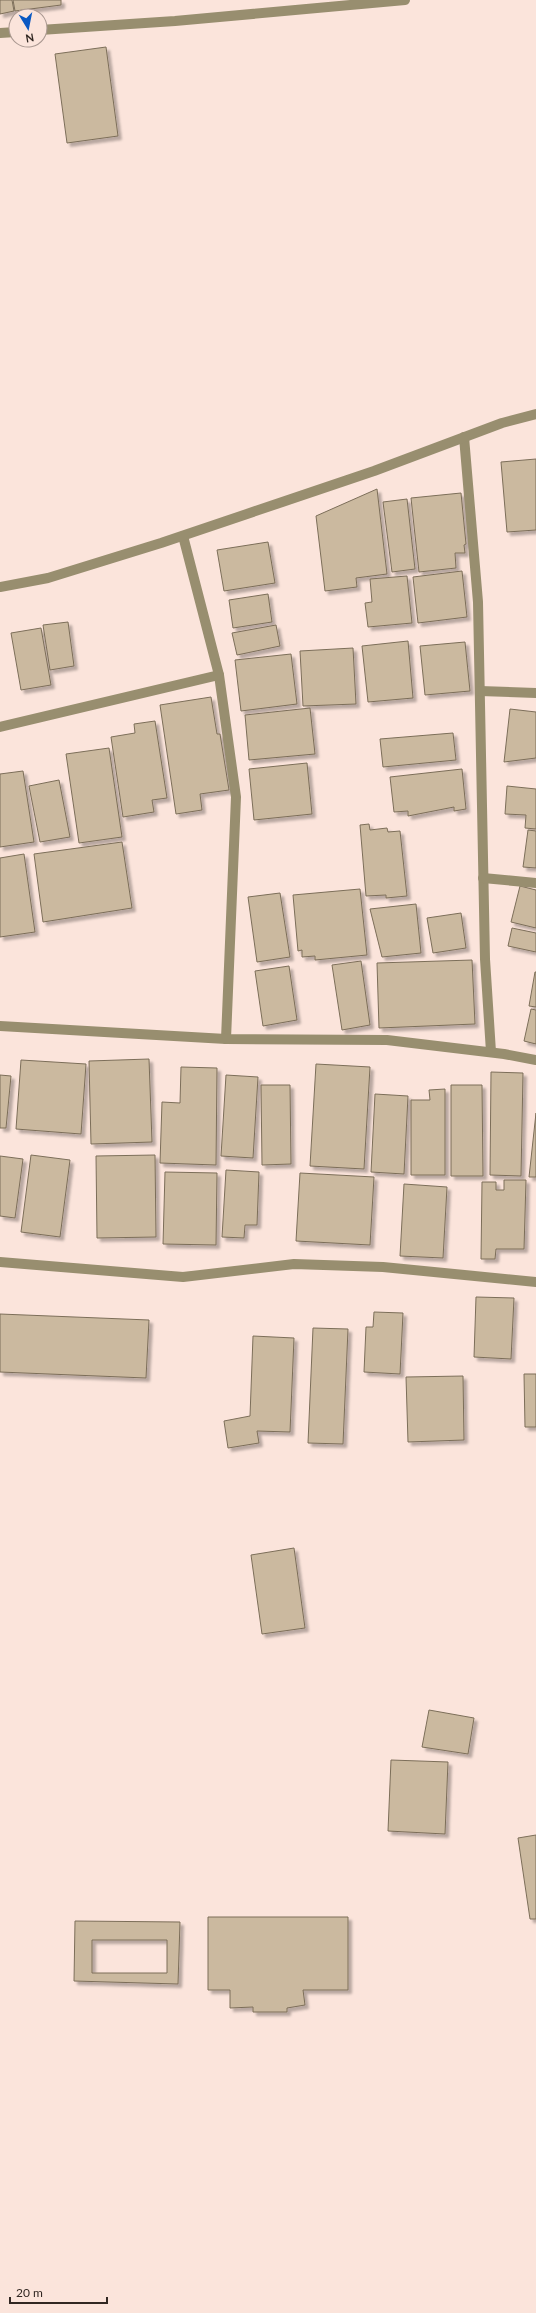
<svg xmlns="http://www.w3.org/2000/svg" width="536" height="2313" font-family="Lato,sans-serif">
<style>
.building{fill:#cbb99f;stroke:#7c6e59;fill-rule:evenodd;filter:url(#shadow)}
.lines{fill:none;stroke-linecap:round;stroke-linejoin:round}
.minor{stroke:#988e6f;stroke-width:10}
</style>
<defs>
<filter id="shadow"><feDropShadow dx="3.5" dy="3.5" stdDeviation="1" flood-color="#0004"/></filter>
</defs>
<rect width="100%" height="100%" fill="#fbe4db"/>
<g class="building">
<polygon points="0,0 12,0 14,11 0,14"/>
<polygon points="13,0 61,0 61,5 15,11"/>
<polygon points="106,47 118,136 67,143 55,54"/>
<polygon points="536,459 536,530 507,532 501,462"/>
<polygon points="377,489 387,574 356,578 357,587 325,591 316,516"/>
<polygon points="461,493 466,544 464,545 465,553 455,553 456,568 419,572 411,498"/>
<polygon points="407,499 415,569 392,572 383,502"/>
<polygon points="268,542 275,583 224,591 217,550"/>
<polygon points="462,571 467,617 418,623 413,577"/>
<polygon points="407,576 412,623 368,627 365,603 372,602 370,579"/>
<polygon points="268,594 272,622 233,628 229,600"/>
<polygon points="68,622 74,666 50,670 43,625"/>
<polygon points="276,625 280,646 237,655 232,633"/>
<polygon points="41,628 51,685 21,690 11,633"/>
<polygon points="408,641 413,698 368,702 362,646"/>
<polygon points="465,642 470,691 425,695 420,646"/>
<polygon points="353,648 356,704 303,706 300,651"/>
<polygon points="291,654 297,704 241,711 235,660"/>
<polygon points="211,697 217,734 220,734 229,790 200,794 202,810 176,814 160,705"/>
<polygon points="310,708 315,754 249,760 245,715"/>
<polygon points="510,709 536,712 536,758 504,762"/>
<polygon points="155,721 167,798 152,800 154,812 123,817 111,737 135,733 134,724"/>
<polygon points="453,733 456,760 383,767 380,739"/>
<polygon points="109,748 122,837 79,843 66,754"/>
<polygon points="307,763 312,814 254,820 249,769"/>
<polygon points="462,769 466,809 454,811 454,807 408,816 408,811 394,812 390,777"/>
<polygon points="23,771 34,842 0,847 0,774"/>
<polygon points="59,780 70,837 40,842 29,786"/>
<polygon points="507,786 536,789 536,829 525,828 526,815 505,814"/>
<polygon points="369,824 370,830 387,828 388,832 400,831 407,896 386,898 386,895 366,896 360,825"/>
<polygon points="528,830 536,831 536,868 523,867"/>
<polygon points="122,842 132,908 43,922 34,854"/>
<polygon points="24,854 35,932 0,937 0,858"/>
<polygon points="520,886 536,890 536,928 511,922"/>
<polygon points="360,889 367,955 315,960 315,956 302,957 302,950 298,951 293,895"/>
<polygon points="280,893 290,957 257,962 248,897"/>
<polygon points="416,904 421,953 382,957 370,909"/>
<polygon points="461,913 466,948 433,953 427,918"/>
<polygon points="512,928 536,933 536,952 508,946"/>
<polygon points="472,960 475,1024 379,1028 377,963"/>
<polygon points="361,961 370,1025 342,1030 332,965"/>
<polygon points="289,966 297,1020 263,1026 255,971"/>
<polygon points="535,972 536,972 536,1007 529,1006"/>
<polygon points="531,1009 536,1010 536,1044 524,1041"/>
<polygon points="149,1059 152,1142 91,1144 89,1061"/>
<polygon points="21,1060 86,1064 81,1134 16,1129"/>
<polygon points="316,1064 370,1067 364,1169 310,1166"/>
<polygon points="181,1067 217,1068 216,1165 160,1163 162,1102 180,1103"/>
<polygon points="491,1072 523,1073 521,1176 490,1175"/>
<polygon points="0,1075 11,1076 6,1128 0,1128"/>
<polygon points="226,1075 258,1077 253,1158 221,1156"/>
<polygon points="261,1085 290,1085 291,1164 262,1165"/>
<polygon points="451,1085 482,1085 483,1176 451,1176"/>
<polygon points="445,1089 445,1175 411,1175 411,1100 430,1100 429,1090"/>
<polygon points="375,1094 408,1096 404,1174 371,1172"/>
<polygon points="536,1113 536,1177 529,1177"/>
<polygon points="31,1155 70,1160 60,1237 21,1232"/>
<polygon points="155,1155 156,1237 97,1238 96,1156"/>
<polygon points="0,1156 23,1159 15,1218 0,1216"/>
<polygon points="226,1170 259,1172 257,1225 245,1225 244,1238 222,1237"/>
<polygon points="165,1172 217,1173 216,1245 163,1244"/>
<polygon points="300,1173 374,1177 370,1245 296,1241"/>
<polygon points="504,1180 526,1180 524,1249 496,1249 495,1259 481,1259 482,1182 496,1182 496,1190 504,1190"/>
<polygon points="404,1184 447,1187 443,1258 400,1256"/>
<polygon points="476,1297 514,1298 511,1359 474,1357"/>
<polygon points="374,1312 403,1313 400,1374 364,1372 366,1327 373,1327"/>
<polygon points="0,1314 149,1320 146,1378 0,1372"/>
<polygon points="313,1328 348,1329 343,1444 308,1443"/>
<polygon points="253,1336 294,1338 290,1432 257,1431 259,1443 228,1448 224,1421 250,1416"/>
<polygon points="524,1374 536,1374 536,1427 525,1427"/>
<polygon points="463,1376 464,1440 408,1442 406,1377"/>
<polygon points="294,1548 305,1628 262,1634 251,1555"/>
<polygon points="429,1710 474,1718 468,1754 422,1747"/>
<polygon points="391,1760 448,1762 445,1834 388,1831"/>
<polygon points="536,1835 536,1919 530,1919 518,1838"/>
<polygon points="208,1917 348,1917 348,1990 303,1990 305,2005 287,2008 287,2012 253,2012 253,2007 230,2008 230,1990 208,1990"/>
<path d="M 75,1921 L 180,1922 L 178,1984 L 74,1981 ZM 92,1940 L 167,1940 L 167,1973 L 92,1973 Z"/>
</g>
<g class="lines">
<g class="minor">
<polyline points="40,30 175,21 405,0"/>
<polyline points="0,33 16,32"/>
<polyline points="464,437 478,602 485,959 491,1052"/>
<polyline points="183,536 219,675 236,797 226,1039"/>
<polyline points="0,587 48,578 161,543 374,471 502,423 536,414"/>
<polyline points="480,691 536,693"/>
<polyline points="0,727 219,675"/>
<polyline points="483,878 536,883"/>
<polyline points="0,1026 226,1039 387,1040 504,1054 536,1060"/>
<polyline points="0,1262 183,1277 294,1264 383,1267 536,1282"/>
</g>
</g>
<g transform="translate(28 28) rotate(170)"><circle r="19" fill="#fbe4db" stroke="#aa9891"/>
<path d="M0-3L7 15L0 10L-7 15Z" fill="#0a58c2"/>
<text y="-6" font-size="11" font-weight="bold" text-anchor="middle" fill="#312722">N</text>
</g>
<path d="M10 2297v6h97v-6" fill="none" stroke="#312722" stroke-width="2"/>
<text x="16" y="2297" font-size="12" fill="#312722" stroke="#fbe4db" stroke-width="3" paint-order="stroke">20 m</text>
</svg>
